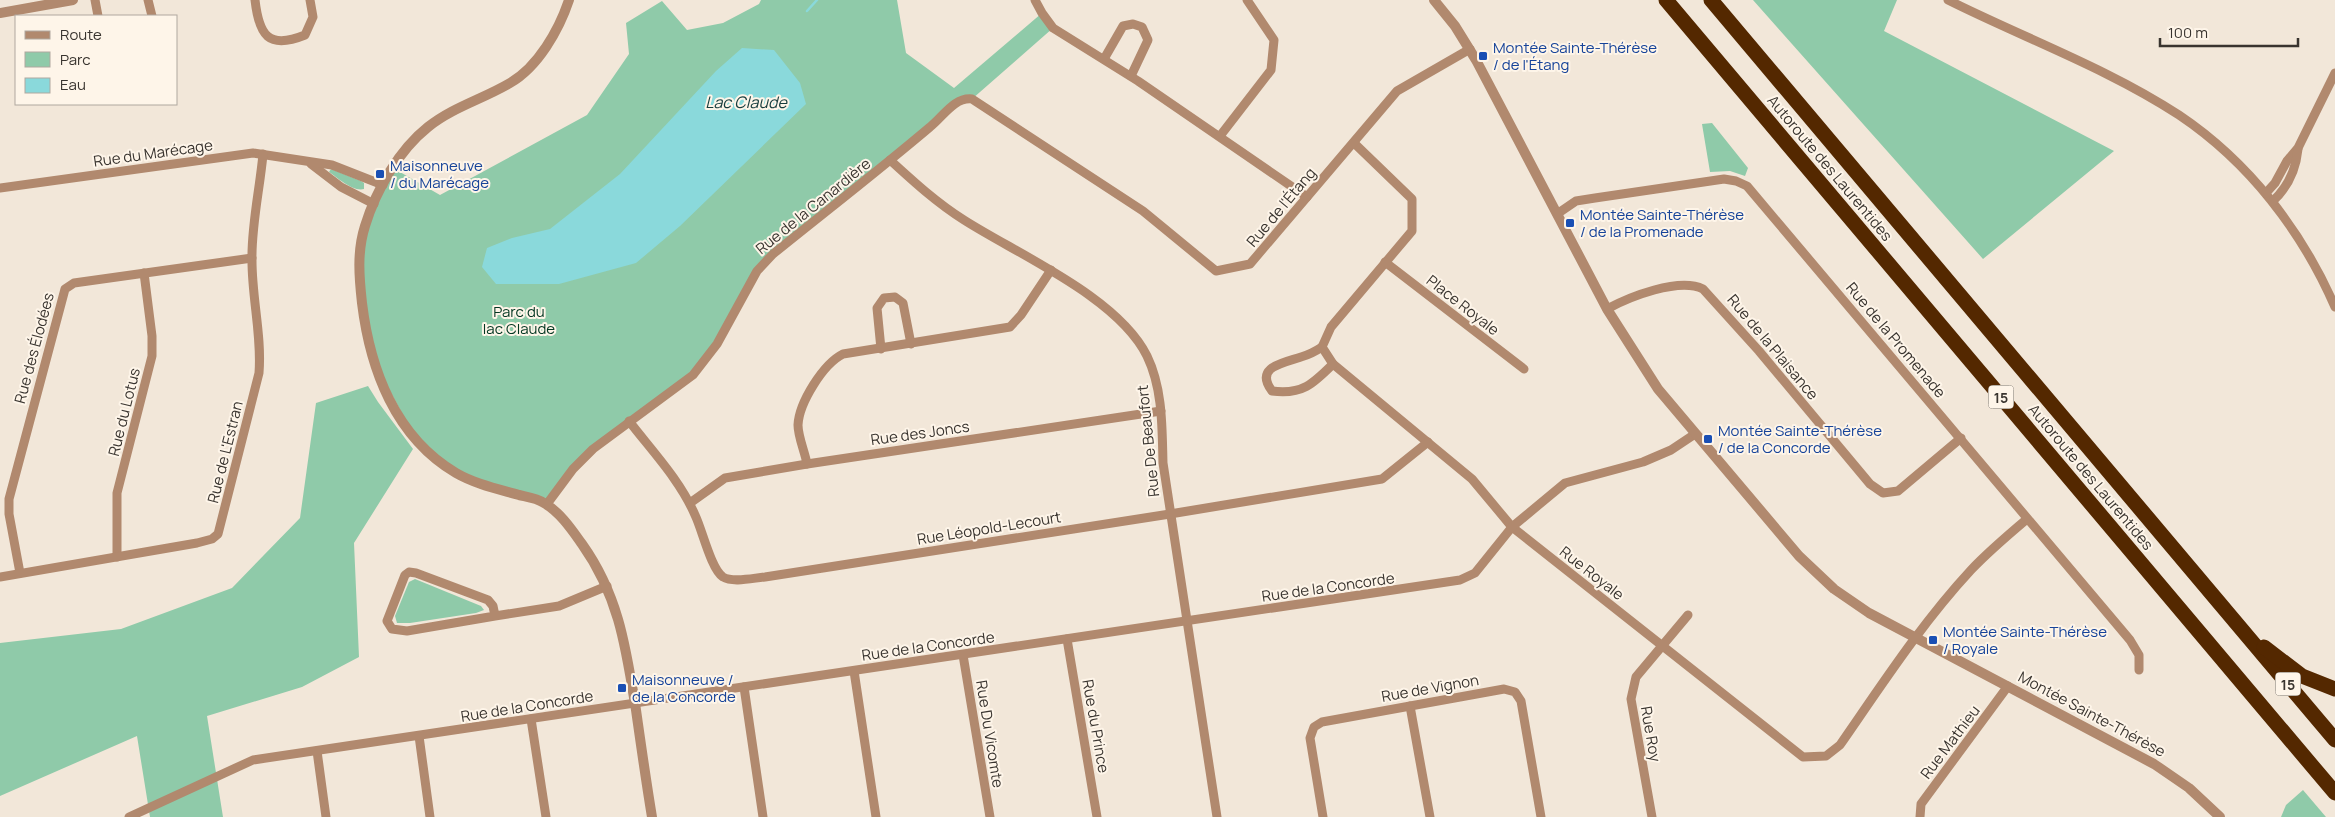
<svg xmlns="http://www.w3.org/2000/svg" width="2335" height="817" font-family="Manrope,sans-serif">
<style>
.green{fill:#8fcaa9}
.water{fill:#8ad9db}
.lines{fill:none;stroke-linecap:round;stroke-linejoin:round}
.stream{stroke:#8ad9db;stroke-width:2.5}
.minor{stroke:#b1896e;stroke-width:9}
.tertiary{stroke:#b1896e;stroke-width:10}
.motorway{stroke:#542800;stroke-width:15}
.transit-dot{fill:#1a4fb4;stroke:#fef5e9;stroke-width:2}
.labels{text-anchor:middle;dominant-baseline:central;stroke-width:4;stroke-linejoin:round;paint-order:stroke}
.shield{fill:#fef5e9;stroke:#746e67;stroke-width:1}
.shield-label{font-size:14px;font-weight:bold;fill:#39342f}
.transit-label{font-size:15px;fill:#164399;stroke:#fef5e9;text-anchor:start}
.street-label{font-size:15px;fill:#39342f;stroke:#fef5e9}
.park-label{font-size:15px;fill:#023621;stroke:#fef5e9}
.water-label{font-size:16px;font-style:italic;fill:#163c3d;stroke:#fef5e9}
</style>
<rect width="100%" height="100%" fill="#f2e7d9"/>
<g class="green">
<polygon points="761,0 897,0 906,53 954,88 1042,13 1053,28 972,99 965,98 757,271 717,344 693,375 593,449 547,504 463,476 414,436 372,357 360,246 393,168 440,195 587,115 629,54 626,23 662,1 687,30 723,23 759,4"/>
<polygon points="1753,0 1897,0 1884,31 2114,151 1983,259"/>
<polygon points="1712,123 1748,168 1745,176 1730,171 1710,172 1702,124"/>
<path d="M 331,169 L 361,181 L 364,183 L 364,189 C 353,192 338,178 329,172 Z"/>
<polygon points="368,386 378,402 413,449 354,543 359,657 302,687 207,716 223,817 150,817 137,736 0,796 0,643 121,629 232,588 300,518 316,403"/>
<polygon points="415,579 481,606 484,610 476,613 410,623 397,623 395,616 409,582"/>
<polygon points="2303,790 2326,817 2281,817 2286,805"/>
</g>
<polygon class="water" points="742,48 774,50 800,83 806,104 680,226 636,263 559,284 496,284 482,267 487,248 512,238 550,229 620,174 716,71"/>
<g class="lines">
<polyline class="stream" points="807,11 817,0"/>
<g class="minor">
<polyline points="95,0 98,16"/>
<polyline points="148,0 152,16"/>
<path d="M 255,0 C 259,35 268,50 305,35 L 313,17 L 310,0"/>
<polyline points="1035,0 1042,13 1053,28 1138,81 1307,197"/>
<path d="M 1948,0 C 2024,38 2107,68 2179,115 C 2249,162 2302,231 2335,307"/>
<polyline points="1104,59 1123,26 1133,24 1142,27 1148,40 1131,76"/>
<polyline points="1220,136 1271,70 1274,40 1247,0"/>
<path d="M 1354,143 L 1412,199 L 1412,231 L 1331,327 L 1322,347 L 1333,364 L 1472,479 L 1512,527 L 1803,757 L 1826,756 L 1840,745 C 1881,686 1921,624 1971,570 C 1988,552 2008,535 2027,519"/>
<path d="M 890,160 C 914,182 937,203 964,220 C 1017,254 1118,297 1147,356 C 1163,389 1162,428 1163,463 L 1217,817"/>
<polyline points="311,164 341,187 374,204"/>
<polyline points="0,188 253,153 332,165 383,185"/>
<polyline points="2266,193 2275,183 2287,161 2298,148 2335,73"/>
<path d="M 2273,201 C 2288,187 2296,169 2298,149"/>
<polyline points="1557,214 1576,201 1595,198 1724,179 1736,181 1747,186 2130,640 2139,655 2139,670"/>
<polyline points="1385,262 1524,369"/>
<path d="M 1607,309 C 1629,297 1679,277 1703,289 L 1759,351 L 1870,484 L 1883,493 L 1898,491 L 1961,438"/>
<path d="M 1322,347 C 1316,351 1308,355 1301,357 C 1283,363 1254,367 1272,391 C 1302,395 1313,384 1333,364"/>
<polyline points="881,349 877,308 884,298 895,297 903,303 911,344"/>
<path d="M 629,421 C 652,451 680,480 695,515 C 702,529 711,569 723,577 C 733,583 753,578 765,577 L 1170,514 L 1382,479 L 1428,442"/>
<path d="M 807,464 C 805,452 798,437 798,425 C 799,403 823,364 843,354 L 1010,327 L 1021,315 L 1051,270"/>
<polyline points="690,503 725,478 807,464 1161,411"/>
<path d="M 547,504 L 573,469 L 593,449 L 693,375 L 717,344 L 757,271 L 773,254 C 825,212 878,171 930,127 C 943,117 954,97 972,99 L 1143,211 L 1216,271 L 1250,264 L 1397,91 L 1470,49"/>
<polyline points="117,557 117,493 152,356 152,336 144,273"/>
<polyline points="20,573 9,514 9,499 65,289 74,283 252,258"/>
<path d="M 0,577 L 197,543 L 212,539 L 218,534 L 259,373 C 262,336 252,299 252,261 C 251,227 260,188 263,154"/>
<polyline points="495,616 407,631 392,629 387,621 405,575 409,572 416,573 488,600 493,606 495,616 559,606 607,586"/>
<polyline points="1067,639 1097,817"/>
<polyline points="963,655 990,817"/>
<polyline points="854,671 876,817"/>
<polyline points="744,687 763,817"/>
<polyline points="1410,706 1430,817"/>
<polyline points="531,719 546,817"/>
<polyline points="419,736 430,817"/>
<polyline points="317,751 326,817"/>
<polyline points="129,817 253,760 1460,580 1475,573 1512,527 1565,483 1643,462 1671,450 1695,434"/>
<polyline points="1323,817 1310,738 1314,727 1322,722 1504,689 1515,692 1521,701 1541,817"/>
<polyline points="1652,817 1631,699 1636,677 1688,615"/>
<polyline points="1920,817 1921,804 2008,686"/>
</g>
<g class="tertiary">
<path d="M 569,0 C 559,30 538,67 510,83 C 483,99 453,107 428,127 C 399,150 376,190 365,226 C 357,251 359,276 362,303 C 370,369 395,437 456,473 C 475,484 498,489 519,495 C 528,497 537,498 544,503 C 560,512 572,530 582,544 C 619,596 626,648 636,710 C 641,745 646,781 652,817"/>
<polyline points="1434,0 1455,26 1476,60 1607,309 1658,389 1799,556 1834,589 1869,613 2154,764 2189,788 2220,817"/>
<polyline points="0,13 73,0"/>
</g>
<g class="motorway">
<polyline points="1666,0 2335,793"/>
<polyline points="1711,0 2335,740"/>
<polyline points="2264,647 2302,676 2335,689"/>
</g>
</g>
<g class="transit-dot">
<rect x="1478" y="51" width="10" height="10" rx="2.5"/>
<rect x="375" y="169" width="10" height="10" rx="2.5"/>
<rect x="1565" y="218" width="10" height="10" rx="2.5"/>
<rect x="1703" y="434" width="10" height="10" rx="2.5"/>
<rect x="1928" y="635" width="10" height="10" rx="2.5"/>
<rect x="617" y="683" width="10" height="10" rx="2.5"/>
</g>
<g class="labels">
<g class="shield">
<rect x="1988.5" y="385.5" width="25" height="23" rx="4"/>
<rect x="2275.5" y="672.5" width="25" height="23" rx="4"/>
</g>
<g class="shield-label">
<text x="2001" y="397">15</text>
<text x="2288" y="684">15</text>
</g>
<g class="transit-label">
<text x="1493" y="47">Montée Sainte-Thérèse<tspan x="1493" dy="17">/ de l'Étang</tspan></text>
<text x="390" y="165">Maisonneuve<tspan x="390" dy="17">/ du Marécage</tspan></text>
<text x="1580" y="214">Montée Sainte-Thérèse<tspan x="1580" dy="17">/ de la Promenade</tspan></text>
<text x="1718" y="430">Montée Sainte-Thérèse<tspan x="1718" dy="17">/ de la Concorde</tspan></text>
<text x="1943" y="631">Montée Sainte-Thérèse<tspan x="1943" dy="17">/ Royale</tspan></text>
<text x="632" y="679">Maisonneuve /<tspan x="632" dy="17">de la Concorde</tspan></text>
</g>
<g class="street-label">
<text transform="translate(153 153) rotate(-8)">Rue du Marécage</text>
<text transform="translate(1830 168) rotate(50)">Autoroute des Laurentides</text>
<text transform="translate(813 206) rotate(-39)">Rue de la Canardière</text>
<text transform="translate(1281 207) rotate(-50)">Rue de l'Étang</text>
<text transform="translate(1463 305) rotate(38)">Place Royale</text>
<text transform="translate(1896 340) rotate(50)">Rue de la Promenade</text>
<text transform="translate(1773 347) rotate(50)">Rue de la Plaisance</text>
<text transform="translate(34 348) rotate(-75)">Rue des Élodées</text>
<text transform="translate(124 412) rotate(-76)">Rue du Lotus</text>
<text transform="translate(920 433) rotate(-8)">Rue des Joncs</text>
<text transform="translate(1148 441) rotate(-96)">Rue De Beaufort</text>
<text transform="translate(225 452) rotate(-76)">Rue de L'Estran</text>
<text transform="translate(2091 477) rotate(50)">Autoroute des Laurentides</text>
<text transform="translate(989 528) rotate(-9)">Rue Léopold-Lecourt</text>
<text transform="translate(1592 573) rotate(38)">Rue Royale</text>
<text transform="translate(1328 587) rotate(-8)">Rue de la Concorde</text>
<text transform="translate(928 646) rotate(-8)">Rue de la Concorde</text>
<text transform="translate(1430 688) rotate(-10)">Rue de Vignon</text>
<text transform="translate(527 706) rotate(-9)">Rue de la Concorde</text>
<text transform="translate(2092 714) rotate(28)">Montée Sainte-Thérèse</text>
<text transform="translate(1096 726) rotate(80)">Rue du Prince</text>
<text transform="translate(990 734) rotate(81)">Rue Du Vicomte</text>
<text transform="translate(1651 734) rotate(80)">Rue Roy</text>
<text transform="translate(1950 742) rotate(-53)">Rue Mathieu</text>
</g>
<g class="park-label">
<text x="519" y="311">Parc du<tspan x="519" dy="17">lac Claude</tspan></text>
</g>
<g class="water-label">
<text x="746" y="102">Lac Claude</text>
</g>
</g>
<rect x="15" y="15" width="162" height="90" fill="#fef5e9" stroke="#afa89f"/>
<rect x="25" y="31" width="25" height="8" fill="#b1896e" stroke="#afa89f"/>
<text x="60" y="40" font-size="15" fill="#39342f">Route</text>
<rect x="25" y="52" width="25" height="15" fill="#8fcaa9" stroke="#afa89f"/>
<text x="60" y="65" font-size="15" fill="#39342f">Parc</text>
<rect x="25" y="78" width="25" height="15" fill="#8ad9db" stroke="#afa89f"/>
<text x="60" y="90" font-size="15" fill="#39342f">Eau</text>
<path d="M2160 38v8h138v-8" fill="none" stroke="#39342f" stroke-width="2.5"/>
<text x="2168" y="38" font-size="15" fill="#39342f" stroke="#fef5e9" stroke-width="4" paint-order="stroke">100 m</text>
</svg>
